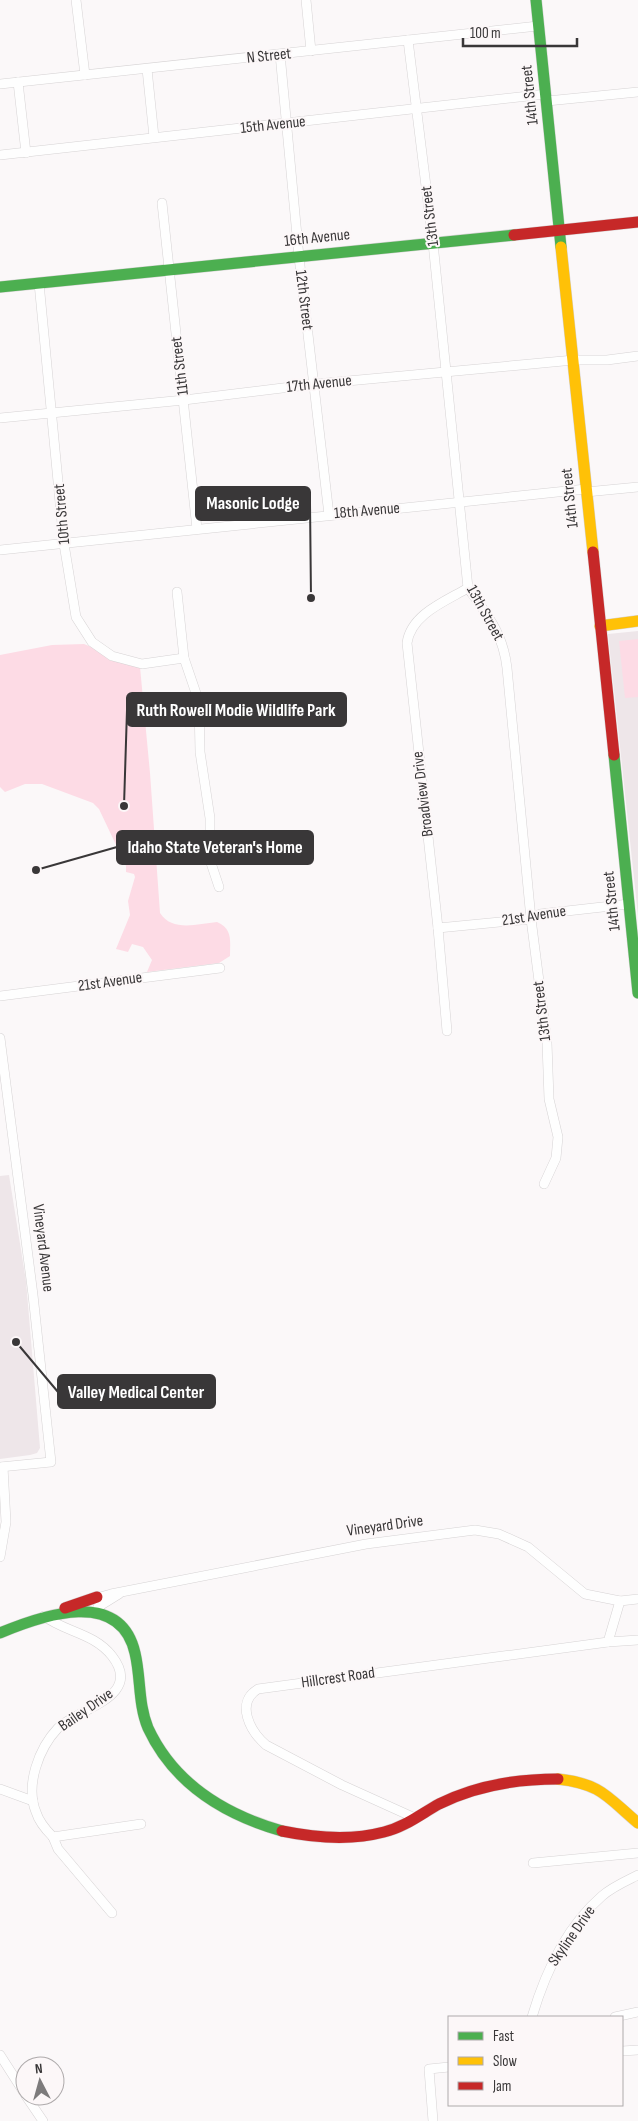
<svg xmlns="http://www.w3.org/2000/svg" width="638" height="2121" font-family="'Sofia Sans Condensed',sans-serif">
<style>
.built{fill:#eee6e9}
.green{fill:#fddbe5}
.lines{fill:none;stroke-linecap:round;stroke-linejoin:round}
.street-casing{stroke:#d6d3d4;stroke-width:10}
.fast-casing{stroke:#d6d3d4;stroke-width:12}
.slow-casing{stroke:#d6d3d4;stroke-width:12}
.jam-casing{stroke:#d6d3d4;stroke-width:12}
.street{stroke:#fefefe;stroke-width:9}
.fast{stroke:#4caf50;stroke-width:11}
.slow{stroke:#ffc107;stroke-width:11}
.jam{stroke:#c62828;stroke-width:11}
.labels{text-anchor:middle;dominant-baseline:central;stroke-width:4;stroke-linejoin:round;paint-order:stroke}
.street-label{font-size:16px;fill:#393738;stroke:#fcf7f8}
.leader{fill:none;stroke:#393738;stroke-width:2}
.callout-dot{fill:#393738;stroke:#fcf7f8;stroke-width:2}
.callout{fill:#393738;stroke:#393738;stroke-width:2}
.callout-label{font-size:18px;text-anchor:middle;font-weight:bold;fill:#fff}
</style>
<rect width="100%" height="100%" fill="#fbf8f9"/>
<g class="built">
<polygon points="638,631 638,916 608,634"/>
<polygon points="9,1175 26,1281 40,1448 37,1453 30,1455 0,1459 0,1176"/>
</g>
<g class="green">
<polygon points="638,639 638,697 625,698 619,641"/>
<path d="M 84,644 L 140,667 L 150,773 L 160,913 C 172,932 197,924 217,922 C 233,929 230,941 230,956 L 219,963 L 147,972 L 152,960 L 143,947 L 132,944 L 128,952 L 116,949 L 130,915 L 128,901 L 135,877 L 134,874 L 126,872 L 126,866 L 99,809 L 93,803 L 42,784 L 25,784 L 5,792 L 0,787 L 0,655 L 52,645 Z"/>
</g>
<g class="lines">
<defs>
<g id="street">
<polyline points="76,0 85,75"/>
<polyline points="306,0 311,51"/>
<path d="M 408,40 L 433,243 L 468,588 C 488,616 503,633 507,668 L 531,919 L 547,1043 L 549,1099 L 558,1137 L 556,1158 L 544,1184"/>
<polyline points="280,54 299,257 329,515"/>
<polyline points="147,69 154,137"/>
<polyline points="18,82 26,153"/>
<polyline points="0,84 538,26"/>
<polyline points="547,101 638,92"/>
<polyline points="0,155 546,94"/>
<polyline points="162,203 197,529"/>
<polyline points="39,283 64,544 76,617 92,642 112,656 142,664 184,658"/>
<polyline points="0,418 184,400 315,384 574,360 607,360 638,356"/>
<polyline points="586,492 638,487"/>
<polyline points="0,550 586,489"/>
<polyline points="177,592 184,658 199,702 200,752 210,818 210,860 219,887"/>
<polyline points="438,928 531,919 540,914 629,904"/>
<polyline points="0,996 220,968"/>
<path d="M 447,1031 L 438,928 L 407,643 C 411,614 446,601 468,588"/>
<polyline points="0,1038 33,1295 51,1462 0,1467"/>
<polyline points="0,1557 6,1522 3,1467"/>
<polyline points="93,1599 111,1594 366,1544 475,1530 499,1534 528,1547 585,1594 620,1601 638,1599"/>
<polyline points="96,1613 98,1607 119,1594"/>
<path d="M 44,1616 C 65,1632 94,1633 112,1656 C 144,1697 79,1708 58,1728 C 39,1748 25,1785 36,1812 C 39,1822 46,1830 53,1837 L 141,1824"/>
<polyline points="608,1642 638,1640"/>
<polyline points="0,1789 33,1801"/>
<path d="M 415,1818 L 342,1785 L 266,1745 C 250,1731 235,1703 258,1689 L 608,1642 L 620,1601"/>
<polyline points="53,1837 58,1849 112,1913"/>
<polyline points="533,1863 638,1853"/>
<path d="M 532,2017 C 545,1973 566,1927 602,1896 C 612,1887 626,1881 638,1875"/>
<polyline points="615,2017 638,2012"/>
<polyline points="622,2051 638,2050"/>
<polyline points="0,2055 25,2094"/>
<polyline points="26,2096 43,2121"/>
<polyline points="433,2121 429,2069 449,2067"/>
</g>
<g id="fast">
<polyline points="536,0 561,247"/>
<polyline points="0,287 514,235"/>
<polyline points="614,755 638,993"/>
<path d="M 0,1633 C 43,1615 120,1588 135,1653 C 141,1678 138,1704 148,1728 C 174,1784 226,1815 282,1831"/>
</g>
<g id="slow">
<polyline points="561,247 593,552"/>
<polyline points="600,626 638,621"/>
<path d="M 558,1779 C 602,1784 607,1797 638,1823"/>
</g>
<g id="jam">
<polyline points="514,235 638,222"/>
<polyline points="593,552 614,755"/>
<polyline points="65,1608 97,1597"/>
<path d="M 282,1831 C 316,1838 350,1841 384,1832 C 405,1827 421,1814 439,1804 C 475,1786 518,1779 558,1779"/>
</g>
</defs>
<use href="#street" class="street-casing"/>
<use href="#fast" class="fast-casing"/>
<use href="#slow" class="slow-casing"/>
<use href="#jam" class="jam-casing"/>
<use href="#street" class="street"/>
<use href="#fast" class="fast"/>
<use href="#slow" class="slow"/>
<use href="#jam" class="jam"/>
</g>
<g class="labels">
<g class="street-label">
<text transform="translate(269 56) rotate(-6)">N Street</text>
<text transform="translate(530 95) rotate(-96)">14th Street</text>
<text transform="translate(273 125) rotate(-6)">15th Avenue</text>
<text transform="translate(430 216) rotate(-97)">13th Street</text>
<text transform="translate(317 238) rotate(-6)">16th Avenue</text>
<text transform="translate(304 300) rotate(83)">12th Street</text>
<text transform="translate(180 366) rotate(-97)">11th Street</text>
<text transform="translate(319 384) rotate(-6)">17th Avenue</text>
<text transform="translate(570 498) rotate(-96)">14th Street</text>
<text transform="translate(367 511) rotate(-5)">18th Avenue</text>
<text transform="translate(62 514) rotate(-95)">10th Street</text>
<text transform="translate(485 613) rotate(61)">13th Street</text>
<text transform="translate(423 794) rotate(-97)">Broadview Drive</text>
<text transform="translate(612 901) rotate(-96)">14th Street</text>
<text transform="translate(534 916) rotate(-9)">21st Avenue</text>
<text transform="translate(110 982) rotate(-8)">21st Avenue</text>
<text transform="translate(542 1011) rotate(-97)">13th Street</text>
<text transform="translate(43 1248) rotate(83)">Vineyard Avenue</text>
<text transform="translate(385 1526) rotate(-8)">Vineyard Drive</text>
<text transform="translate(338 1678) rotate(-8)">Hillcrest Road</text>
<text transform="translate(86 1710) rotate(-35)">Bailey Drive</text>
<text transform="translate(572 1936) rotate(-55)">Skyline Drive</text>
</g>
</g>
<path class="leader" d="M311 598L310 503M124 806L127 710M36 870L117 847M16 1342L58 1392"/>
<g class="callout-dot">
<circle cx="311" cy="598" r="5"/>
<circle cx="124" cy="806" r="5"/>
<circle cx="36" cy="870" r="5"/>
<circle cx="16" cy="1342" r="5"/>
</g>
<g class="callout">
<rect x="196" y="487" width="114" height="33" rx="5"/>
<rect x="127" y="693" width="219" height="33" rx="5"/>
<rect x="117" y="831" width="196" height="33" rx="5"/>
<rect x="58" y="1375" width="157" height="33" rx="5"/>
</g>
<g class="callout-label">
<text x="253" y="509">Masonic Lodge</text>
<text x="236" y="716">Ruth Rowell Modie Wildlife Park</text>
<text x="215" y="853">Idaho State Veteran's Home</text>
<text x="136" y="1398">Valley Medical Center</text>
</g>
<rect x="448" y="2016" width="175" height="90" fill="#fcf7f8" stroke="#aeaaab"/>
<rect x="458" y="2032" width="25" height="8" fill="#4caf50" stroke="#aeaaab"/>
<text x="493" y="2041" font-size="15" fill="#393738">Fast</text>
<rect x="458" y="2057" width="25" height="8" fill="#ffc107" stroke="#aeaaab"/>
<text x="493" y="2066" font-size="15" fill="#393738">Slow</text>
<rect x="458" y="2082" width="25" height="8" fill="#c62828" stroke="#aeaaab"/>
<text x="493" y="2091" font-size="15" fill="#393738">Jam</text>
<g transform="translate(40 2081) rotate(354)"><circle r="24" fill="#fcf7f8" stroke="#aeaaab"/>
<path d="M0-4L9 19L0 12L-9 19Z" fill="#7d7b7c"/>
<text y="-8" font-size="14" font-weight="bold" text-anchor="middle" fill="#393738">N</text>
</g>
<path d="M463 38v8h114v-8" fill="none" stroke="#393738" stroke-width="2.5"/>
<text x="470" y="38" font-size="15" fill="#393738" stroke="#fcf7f8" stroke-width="4" paint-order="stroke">100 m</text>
</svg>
